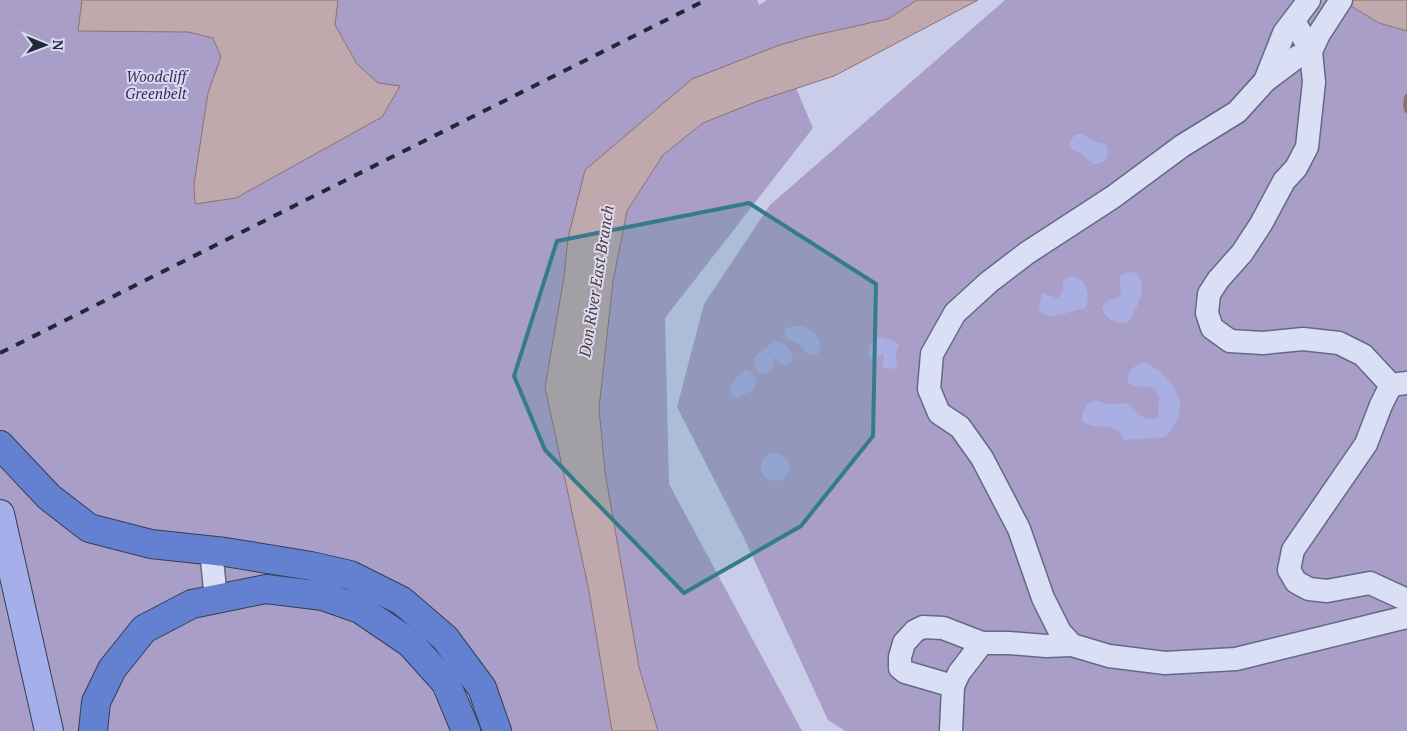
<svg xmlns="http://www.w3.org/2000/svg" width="1407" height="731" font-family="'PT Serif',serif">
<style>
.green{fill:#a99ec7}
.sand{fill:#a9afe3}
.water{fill:#bfa9ac;stroke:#8d7173}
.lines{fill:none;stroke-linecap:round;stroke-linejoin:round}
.stream{stroke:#8d7173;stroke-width:6}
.minor-casing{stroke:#5f6b85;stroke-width:25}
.major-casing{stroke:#333f53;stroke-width:30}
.highway-casing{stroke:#333f53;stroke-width:30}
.minor{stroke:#dbdff6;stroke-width:22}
.major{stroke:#a5afe9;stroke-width:28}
.highway{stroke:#6381d0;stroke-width:28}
.rail{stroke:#212937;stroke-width:4;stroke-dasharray:9 9;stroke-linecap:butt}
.marked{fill:#357c8a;fill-opacity:0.2;stroke:#357c8a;stroke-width:4;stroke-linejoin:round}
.labels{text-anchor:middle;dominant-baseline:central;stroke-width:4;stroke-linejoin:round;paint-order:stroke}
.park-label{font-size:15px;font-style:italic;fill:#3a2a51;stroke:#d8dbf2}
.water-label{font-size:16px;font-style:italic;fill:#553632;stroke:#d8dbf2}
</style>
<rect width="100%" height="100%" fill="#c9cdea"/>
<g class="green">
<polygon points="0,0 757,0 759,5 767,0 917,0 888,19 811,36 778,46 813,128 665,318 669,484 802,731 0,731"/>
<polygon points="1005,0 1407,0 1407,731 845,731 828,720 744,538 677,407 704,304 770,205"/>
</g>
<g class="sand">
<path d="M 1080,134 L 1084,134 L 1092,141 L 1105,144 C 1112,155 1105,165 1093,164 C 1089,161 1087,158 1083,155 C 1075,149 1071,154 1070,141 L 1075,135 Z"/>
<path d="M 1133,272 C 1152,282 1137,308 1128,322 C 1115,324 1108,321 1102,309 C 1107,295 1113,303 1121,294 L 1119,278 L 1125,273 Z"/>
<path d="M 1070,276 C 1086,278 1091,294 1086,308 L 1058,315 L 1050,316 L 1041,313 L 1039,308 L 1042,293 L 1057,298 C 1069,290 1056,282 1070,276 Z"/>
<path d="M 794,326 C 809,325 817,332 821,346 L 817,355 L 808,355 L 800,345 L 786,338 L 784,332 L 785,329 Z"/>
<path d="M 880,337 L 892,340 L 899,345 L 896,354 L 897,365 L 893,369 L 884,368 L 882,366 L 884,359 L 883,354 L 880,355 L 876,362 C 863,357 868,341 880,337 Z"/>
<path d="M 774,342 C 784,341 793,350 793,359 C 790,364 785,366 780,364 L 777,358 L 774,358 L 771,371 L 765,374 L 760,374 L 755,368 L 753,360 C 757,354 768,346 774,342 Z"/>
<path d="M 1141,362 C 1159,366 1178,386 1180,404 C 1181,416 1174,428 1166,437 L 1124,440 C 1116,418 1097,433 1082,421 C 1082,412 1087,399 1098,401 C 1101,401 1104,403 1106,404 C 1113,405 1120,403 1127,403 C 1138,410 1143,425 1158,417 L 1159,398 L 1155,389 C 1145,385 1137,389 1128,382 C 1127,371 1133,368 1141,362 Z"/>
<path d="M 745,370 C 752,371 755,375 757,382 L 754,389 L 737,398 L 732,395 L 730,389 L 735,379 Z"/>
<circle cx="775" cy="467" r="14"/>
</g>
<g class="water">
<polygon points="82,0 338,0 335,25 357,64 378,83 400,86 382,117 236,198 195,204 194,184 208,93 221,57 213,38 189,32 78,31"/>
<polygon points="917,0 978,0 834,76 758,101 703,123 663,155 627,211 613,281 599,408 605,472 639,667 658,731 612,731 589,591 545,387 564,277 568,238 585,170 692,79 777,46 811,36 888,19"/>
<polygon points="1341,0 1407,0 1407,31 1379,23"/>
</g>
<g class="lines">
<polyline class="stream" points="1407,97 1406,105 1407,110"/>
<defs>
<g id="minor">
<polyline points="1309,0 1284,33 1265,81 1237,112 1182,146 1113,197 1027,253 989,282 955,313 932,354 929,389 939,413 960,427 982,458 1019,529 1043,598 1060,632 1072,645 1109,656 1165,663 1236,659 1407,617"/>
<polyline points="1294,21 1311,51 1314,82 1307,147 1296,168 1284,181 1261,224 1242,253 1218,280 1209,294 1207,313 1212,328 1230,341 1263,343 1303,339 1339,343 1363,355 1391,385 1407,383"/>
<polyline points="1265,81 1297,57 1311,51 1319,34 1341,0"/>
<polyline points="1391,385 1381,405 1366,444 1293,550 1289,570 1296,582 1309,589 1327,591 1370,583 1407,600"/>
<polyline points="211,550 216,599"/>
<polyline points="953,686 959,673 982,643"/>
<polyline points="951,731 953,686 905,672 900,668 900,657 904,643 915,631 923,627 943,628 982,643 1009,643 1046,646 1072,645"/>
</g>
<polyline id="major" points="0,514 49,731"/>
<g id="highway">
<polyline points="0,445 49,497 89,528 151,544 225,552 311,566 350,575 402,601 445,638 482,688 497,731"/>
<polyline points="93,731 96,702 112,669 144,629 192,604 266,589 323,596 360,609 410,643 446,683 466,731"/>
</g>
</defs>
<use href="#minor" class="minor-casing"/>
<use href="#major" class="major-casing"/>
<use href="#highway" class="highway-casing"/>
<use href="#minor" class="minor"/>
<use href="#major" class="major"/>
<use href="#highway" class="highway"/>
<polyline class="rail" points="0,353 706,0"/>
</g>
<path class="marked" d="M 749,203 L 876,284 L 873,436 L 801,526 L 684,593 L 545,450 L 514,376 L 557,241 Z"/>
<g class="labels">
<g class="park-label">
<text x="156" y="76">Woodcliff<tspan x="156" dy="17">Greenbelt</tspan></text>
</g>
<g class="water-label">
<text transform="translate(596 281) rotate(-81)">Don River East Branch</text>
</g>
</g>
<g transform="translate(45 45) rotate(91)" stroke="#d8dbf2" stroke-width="4" paint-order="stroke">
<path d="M0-4L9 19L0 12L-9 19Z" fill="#212937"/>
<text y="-8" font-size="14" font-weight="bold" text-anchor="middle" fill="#212937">N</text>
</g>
</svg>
